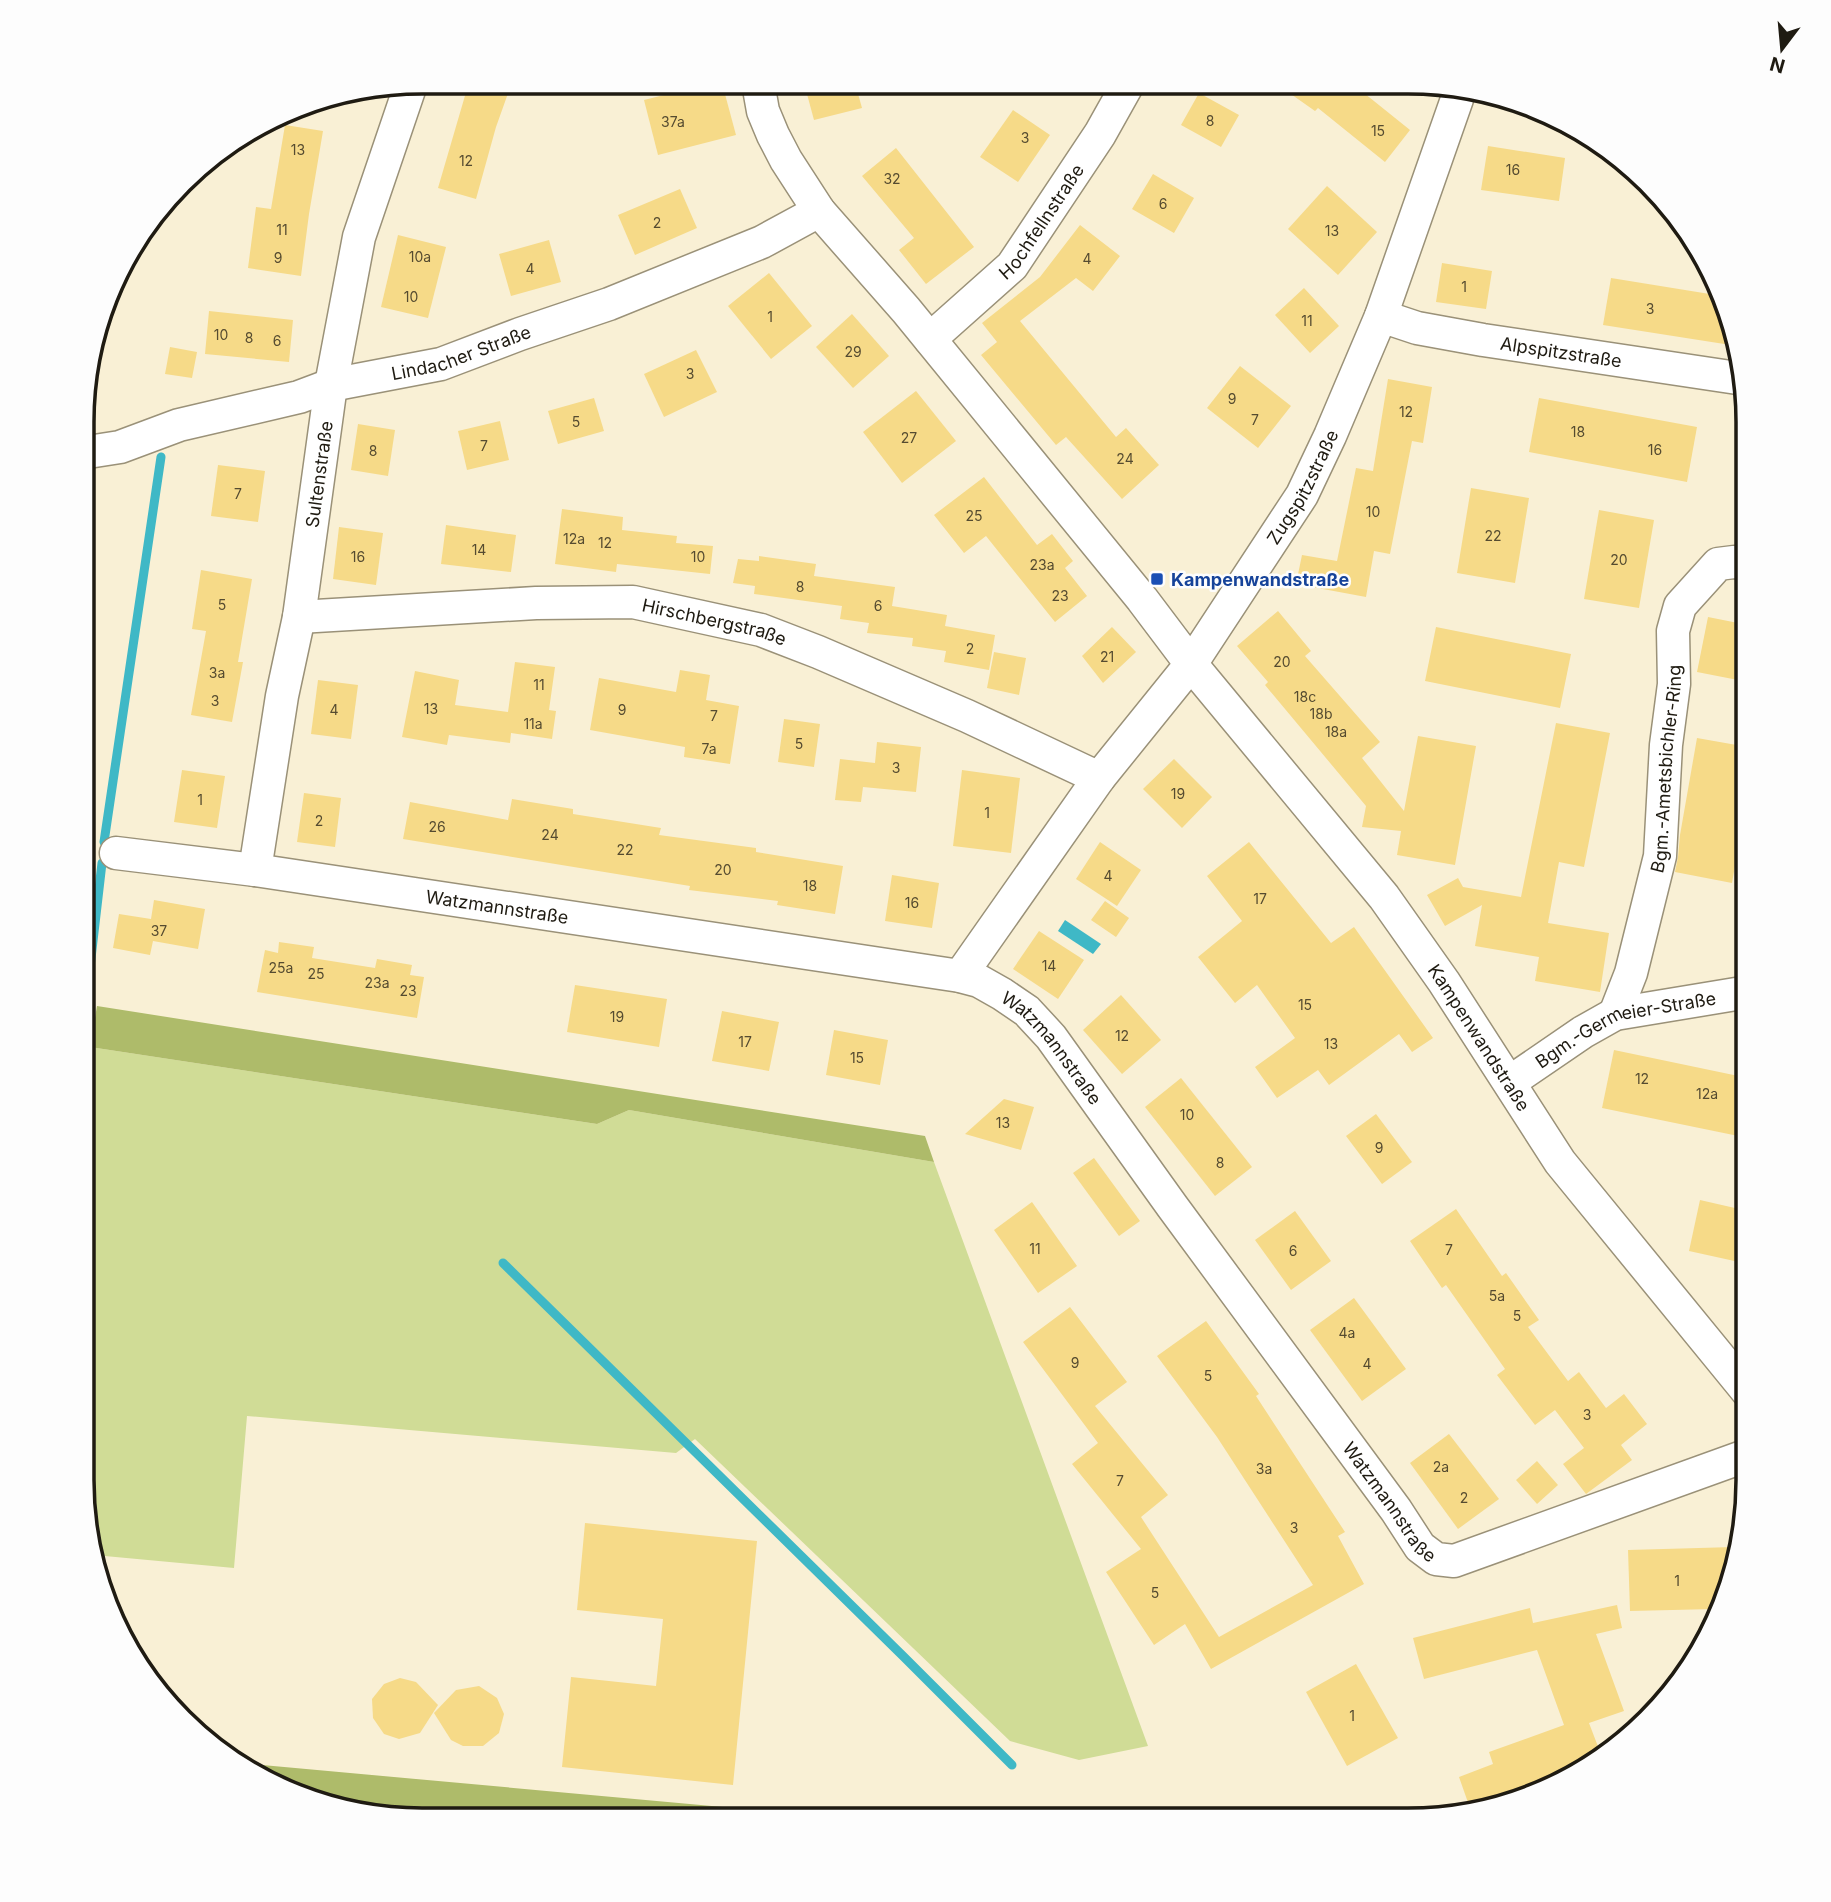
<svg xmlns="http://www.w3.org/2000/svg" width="1831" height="1902" font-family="Inter,sans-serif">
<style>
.green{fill:#d0dc96}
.forest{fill:#aebb6a}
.water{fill:#3fb8c6}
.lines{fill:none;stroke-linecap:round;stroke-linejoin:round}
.stream{stroke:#3fb8c6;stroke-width:9}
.building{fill:#f6da88}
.minor-casing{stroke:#9a9178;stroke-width:35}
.minor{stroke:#fff;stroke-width:32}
.transit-dot{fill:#1a4fb4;stroke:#fdfdfd;stroke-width:2.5}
.labels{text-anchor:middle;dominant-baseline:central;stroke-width:5;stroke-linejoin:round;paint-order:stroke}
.number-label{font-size:14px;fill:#554b30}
.street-label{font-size:18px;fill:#1f1b12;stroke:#fdfdfd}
.transit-label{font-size:18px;font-weight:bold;fill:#164399;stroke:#fdfdfd;text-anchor:start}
.rim{fill:none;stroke:#1f1b12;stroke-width:3.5}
</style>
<rect width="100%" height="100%" fill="#f9f0d5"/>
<polygon class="green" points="90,1047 597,1124 629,1110 934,1162 1148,1746 1079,1760 1010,1741 695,1439 676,1453 247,1416 234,1568 94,1555 83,1501 85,1098"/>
<g class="forest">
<polygon points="97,1006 925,1136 934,1162 629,1110 597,1124 90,1047"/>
<polygon points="241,1763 853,1819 401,1819 253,1774"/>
</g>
<polygon class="water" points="1065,920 1101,944 1093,954 1058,931"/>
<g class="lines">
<g class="stream">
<polyline points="104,842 161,457"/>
<polyline points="85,1010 102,863"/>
<polyline points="503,1263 904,1657 1012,1765"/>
</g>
</g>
<g class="building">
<polygon points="469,82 512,82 496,127 476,199 438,188"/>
<polygon points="712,83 722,83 736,135 658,155 644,100"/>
<polygon points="804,83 855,83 862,108 814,120"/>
<polygon points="1278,85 1354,85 1410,130 1385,162 1318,108 1315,111"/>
<polygon points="1199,93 1239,115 1221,147 1181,125"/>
<polygon points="1013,110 1050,135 1018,182 980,157"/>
<polygon points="285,125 323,131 309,214 301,276 248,268 256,207 271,209"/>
<polygon points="1488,146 1565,158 1559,201 1481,190"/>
<polygon points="896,148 974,247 926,284 899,250 914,238 862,176"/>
<polygon points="1153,174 1194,198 1174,233 1132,209"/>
<polygon points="1327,186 1377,232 1338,275 1288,229"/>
<polygon points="680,189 697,228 635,255 618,215"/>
<polygon points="1080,225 1120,256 1093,291 1076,278 1020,321 1116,437 1126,428 1159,465 1122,499 1066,437 1056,445 981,355 997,342 982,323 1040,277"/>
<polygon points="398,235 446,247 428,318 381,307"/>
<polygon points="549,240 561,282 511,296 499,254"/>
<polygon points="1442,263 1492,271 1486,309 1436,302"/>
<polygon points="769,273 812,326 771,359 728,306"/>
<polygon points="1611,278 1722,296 1731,313 1737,346 1603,325"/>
<polygon points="1304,288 1339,326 1310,353 1275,315"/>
<polygon points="209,311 293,320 289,362 205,354"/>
<polygon points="852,314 889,356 853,388 816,347"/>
<polygon points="170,347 197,352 192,378 165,374"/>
<polygon points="696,350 717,392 664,417 644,374"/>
<polygon points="1240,366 1291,406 1258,448 1207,408"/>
<polygon points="1388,379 1432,387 1423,443 1412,441 1390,554 1374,551 1366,597 1296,584 1302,555 1337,561 1356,468 1373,471"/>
<polygon points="916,391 956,441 902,483 863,432"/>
<polygon points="594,398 604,431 558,444 548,411"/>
<polygon points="1539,398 1697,427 1687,482 1529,452"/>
<polygon points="500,421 509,460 467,470 458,431"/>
<polygon points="358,424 395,430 388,476 351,470"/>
<polygon points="218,465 265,471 258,522 211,516"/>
<polygon points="984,477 1037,545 1052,534 1073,561 1065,568 1087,596 1055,622 986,536 964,553 934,515"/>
<polygon points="1471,488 1529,498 1515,583 1457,573"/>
<polygon points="562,509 623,517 622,530 677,536 676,543 713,546 710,574 617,564 616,572 555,564"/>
<polygon points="1599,510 1654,520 1639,608 1584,599"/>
<polygon points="446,525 516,535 511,572 441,564"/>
<polygon points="339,527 383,533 376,585 333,579"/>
<polygon points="759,556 816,564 814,576 895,587 892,606 947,615 945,626 995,635 989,670 944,662 946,651 912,646 913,638 867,633 869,623 840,619 842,606 754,594 755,586 733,583 738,559 759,561"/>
<polygon points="201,570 252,579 238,662 243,662 232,722 191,715 206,631 192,629"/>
<polygon points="1278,611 1311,651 1305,656 1380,742 1362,758 1404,811 1418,736 1476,746 1455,865 1397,855 1401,831 1362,827 1366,806 1265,685 1268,682 1237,646"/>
<polygon points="1708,617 1748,625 1748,682 1697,672"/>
<polygon points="1112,627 1136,652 1103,683 1082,656"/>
<polygon points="1436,627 1571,654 1560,708 1425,681"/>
<polygon points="994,652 1026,658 1019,695 987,688"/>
<polygon points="515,662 555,667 549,710 556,711 552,739 511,733 510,743 449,735 447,745 402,737 415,671 459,680 455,705 508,712"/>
<polygon points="680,670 710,675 706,700 739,706 730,764 684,757 685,747 590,730 599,678 676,692"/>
<polygon points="318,680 358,685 351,739 311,734"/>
<polygon points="784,719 820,724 814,767 778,762"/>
<polygon points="1556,723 1610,733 1584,867 1559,862 1548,923 1609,933 1600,992 1535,981 1539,957 1475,946 1482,905 1445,926 1427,895 1458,878 1463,887 1521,897"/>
<polygon points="1697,738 1748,747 1748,791 1732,883 1675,872 1678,857 1680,835"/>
<polygon points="877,742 921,747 916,792 863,787 861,802 835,800 840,759 875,763"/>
<polygon points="1174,759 1212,797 1182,828 1143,789"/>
<polygon points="182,770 225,776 217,828 174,822"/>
<polygon points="962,770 1020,778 1011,853 953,846"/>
<polygon points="304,793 341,798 335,847 297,842"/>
<polygon points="512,799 573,809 573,814 661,828 659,835 756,848 756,852 843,866 835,914 777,905 778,901 689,890 690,886 403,839 410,802 508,820"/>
<polygon points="1100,842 1141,870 1117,906 1076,879"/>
<polygon points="1249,842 1331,943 1354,927 1433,1038 1412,1052 1399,1034 1329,1085 1318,1070 1277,1098 1255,1067 1295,1038 1257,985 1235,1003 1198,957 1242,921 1207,876"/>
<polygon points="892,875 939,883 932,928 885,921"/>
<polygon points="154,900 205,909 198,949 153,941 150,955 113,948 119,914 151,919"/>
<polygon points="1105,901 1129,918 1116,937 1091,920"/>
<polygon points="1039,931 1084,960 1058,999 1013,969"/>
<polygon points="279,942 314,947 312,958 375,968 377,959 412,965 410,975 424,977 417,1018 257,992 265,950 278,953"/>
<polygon points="575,985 667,999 659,1047 567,1032"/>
<polygon points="1121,995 1161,1040 1122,1074 1083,1030"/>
<polygon points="722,1011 779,1022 769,1071 712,1061"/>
<polygon points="834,1030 888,1040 880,1085 826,1075"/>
<polygon points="1614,1050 1748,1078 1748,1138 1602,1108"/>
<polygon points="1181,1078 1252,1167 1215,1196 1145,1107"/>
<polygon points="1004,1099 1034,1107 1021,1150 965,1134"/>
<polygon points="1376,1114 1412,1162 1382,1184 1346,1136"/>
<polygon points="1094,1158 1140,1221 1119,1236 1073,1173"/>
<polygon points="1700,1200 1748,1211 1748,1264 1689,1251"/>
<polygon points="1032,1202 1077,1266 1038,1293 994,1230"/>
<polygon points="1456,1209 1502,1276 1506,1273 1539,1320 1528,1327 1568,1381 1579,1372 1606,1408 1624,1394 1647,1424 1621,1445 1632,1460 1586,1494 1563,1464 1584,1448 1555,1410 1535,1425 1497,1375 1505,1369 1446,1285 1442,1288 1410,1241"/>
<polygon points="1295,1211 1331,1261 1291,1290 1255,1240"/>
<polygon points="1354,1298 1406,1369 1362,1401 1310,1330"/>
<polygon points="1070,1307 1127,1382 1095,1406 1168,1495 1141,1517 1219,1637 1313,1585 1217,1437 1157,1356 1206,1321 1259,1394 1256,1396 1345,1532 1338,1536 1364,1584 1211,1669 1185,1624 1154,1645 1106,1572 1141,1549 1072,1464 1098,1443 1023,1342"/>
<polygon points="1449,1434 1499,1499 1458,1529 1410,1463"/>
<polygon points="1537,1461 1558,1485 1537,1504 1516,1480"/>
<polygon points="585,1523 757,1541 733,1785 562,1767 571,1677 656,1686 663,1619 577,1610"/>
<polygon points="1734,1547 1715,1609 1630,1611 1628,1550"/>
<polygon points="1617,1605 1622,1628 1596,1634 1624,1711 1589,1723 1602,1757 1598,1762 1517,1802 1471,1811 1459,1777 1493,1764 1489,1752 1564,1725 1537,1650 1424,1679 1413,1638 1530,1608 1533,1623"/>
<polygon points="1356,1664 1398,1738 1347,1766 1306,1692"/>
<polygon points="400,1678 416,1682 438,1705 420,1733 399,1739 384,1734 373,1718 372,1699 384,1684"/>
<polygon points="479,1686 497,1698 504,1714 499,1733 483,1746 463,1746 451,1740 434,1713 456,1690"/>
</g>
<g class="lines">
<defs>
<g id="minor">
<path id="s1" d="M 758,83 L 763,111 L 773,135 L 786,160 L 819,211 L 906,310 L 1142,599 L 1191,664 L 1384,897 L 1444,982 L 1560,1162 L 1748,1392"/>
<path id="s2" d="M 1381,316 L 1417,328 L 1483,340 L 1744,379"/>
<path id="s3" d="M 930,339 L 1012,266 L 1100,134 L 1128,84"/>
<path id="s4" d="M 88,452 L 120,447 L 179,425 L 299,397 L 331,385 L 441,364 L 520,334 L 609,304 L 762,242 L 819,211"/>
<path id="s5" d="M 299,617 L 536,603 L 633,602 L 761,630 L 818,652 L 967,716 L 1099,778"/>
<path id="s6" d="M 116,853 L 255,870 L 960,976 L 979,981 L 1002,994 L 1027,1011 L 1051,1037 L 1172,1206 L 1396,1510 L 1420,1547 L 1436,1559 L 1454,1561 L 1748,1455"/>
<path id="s7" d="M 255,870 L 282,696 L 299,617 L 331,385 L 359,237 L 411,84"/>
<path id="s8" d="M 960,976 L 1099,778 L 1191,664 L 1302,495 L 1330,436 L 1381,316 L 1457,99 L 1459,88"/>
<path id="s9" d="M 1615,1014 L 1631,973 L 1660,856 L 1666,745 L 1674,684 L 1673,631 L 1680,606 L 1718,564 L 1734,562 L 1748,564"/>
<path id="s10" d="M 1510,1082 L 1583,1032 L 1615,1014 L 1748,992"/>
</g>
</defs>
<use href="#minor" class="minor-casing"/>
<use href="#minor" class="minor"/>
</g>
<rect class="transit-dot" x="1150" y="572" width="14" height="14" rx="3.5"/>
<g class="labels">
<g class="number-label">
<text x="1210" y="120">8</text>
<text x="673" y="121">37a</text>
<text x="1378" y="130">15</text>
<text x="1025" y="137">3</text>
<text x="298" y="149">13</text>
<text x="466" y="160">12</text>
<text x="1513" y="169">16</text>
<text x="892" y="178">32</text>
<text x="1163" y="203">6</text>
<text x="657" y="222">2</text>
<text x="282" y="229">11</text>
<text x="1332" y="230">13</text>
<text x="420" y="256">10a</text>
<text x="278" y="257">9</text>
<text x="1087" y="258">4</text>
<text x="530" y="268">4</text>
<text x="1464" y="286">1</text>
<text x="411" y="296">10</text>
<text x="1650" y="308">3</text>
<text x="770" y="316">1</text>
<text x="1307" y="320">11</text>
<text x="221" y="334">10</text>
<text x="249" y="337">8</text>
<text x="277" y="340">6</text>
<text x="853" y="351">29</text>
<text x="690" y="373">3</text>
<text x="1232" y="398">9</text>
<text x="1406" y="411">12</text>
<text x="1255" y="419">7</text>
<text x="576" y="421">5</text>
<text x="1578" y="431">18</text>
<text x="909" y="437">27</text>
<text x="484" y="445">7</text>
<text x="1655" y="449">16</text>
<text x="373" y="450">8</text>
<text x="1125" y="458">24</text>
<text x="238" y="493">7</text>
<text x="1373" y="511">10</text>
<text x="974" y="515">25</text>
<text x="1493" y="535">22</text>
<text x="574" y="538">12a</text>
<text x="605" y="542">12</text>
<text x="479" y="549">14</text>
<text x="358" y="556">16</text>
<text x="698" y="556">10</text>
<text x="1619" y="559">20</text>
<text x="1042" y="564">23a</text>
<text x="800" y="586">8</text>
<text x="1060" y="595">23</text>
<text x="222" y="604">5</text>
<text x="878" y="605">6</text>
<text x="970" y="648">2</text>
<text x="1107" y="656">21</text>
<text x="1282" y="661">20</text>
<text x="217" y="672">3a</text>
<text x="539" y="684">11</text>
<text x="1305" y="696">18c</text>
<text x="215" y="700">3</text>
<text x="431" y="708">13</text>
<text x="334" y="709">4</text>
<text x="622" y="709">9</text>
<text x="1321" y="713">18b</text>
<text x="714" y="715">7</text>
<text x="533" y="723">11a</text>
<text x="1336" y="731">18a</text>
<text x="799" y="743">5</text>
<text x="709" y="748">7a</text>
<text x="896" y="767">3</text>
<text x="1178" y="793">19</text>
<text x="200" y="799">1</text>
<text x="987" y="812">1</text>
<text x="319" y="820">2</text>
<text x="437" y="826">26</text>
<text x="550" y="834">24</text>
<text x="625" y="849">22</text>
<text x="723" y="869">20</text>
<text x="1108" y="875">4</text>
<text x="810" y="885">18</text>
<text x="1260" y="898">17</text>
<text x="912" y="902">16</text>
<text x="159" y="930">37</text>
<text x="1049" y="965">14</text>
<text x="281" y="967">25a</text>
<text x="316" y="973">25</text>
<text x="377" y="982">23a</text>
<text x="408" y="990">23</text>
<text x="1305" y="1004">15</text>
<text x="617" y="1016">19</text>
<text x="1122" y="1035">12</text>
<text x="745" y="1041">17</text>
<text x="1331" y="1043">13</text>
<text x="857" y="1057">15</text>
<text x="1642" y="1078">12</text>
<text x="1707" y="1093">12a</text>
<text x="1187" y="1114">10</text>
<text x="1003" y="1122">13</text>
<text x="1379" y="1147">9</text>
<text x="1220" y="1162">8</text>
<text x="1035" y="1248">11</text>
<text x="1449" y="1249">7</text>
<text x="1293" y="1250">6</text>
<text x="1497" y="1295">5a</text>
<text x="1517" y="1315">5</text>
<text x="1347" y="1332">4a</text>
<text x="1075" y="1362">9</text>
<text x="1367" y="1363">4</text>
<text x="1208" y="1375">5</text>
<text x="1587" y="1414">3</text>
<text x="1441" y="1466">2a</text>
<text x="1264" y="1468">3a</text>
<text x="1120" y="1480">7</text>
<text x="1464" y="1497">2</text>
<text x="1294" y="1527">3</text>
<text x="1677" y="1580">1</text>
<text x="1155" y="1592">5</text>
<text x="1352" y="1715">1</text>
</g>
<g class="street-label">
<text stroke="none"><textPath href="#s3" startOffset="163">Hochfellnstraße</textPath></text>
<text stroke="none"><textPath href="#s4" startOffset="387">Lindacher Straße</textPath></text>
<text stroke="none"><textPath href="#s2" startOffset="184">Alpspitzstraße</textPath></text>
<text stroke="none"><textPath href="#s7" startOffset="401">Sultenstraße</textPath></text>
<text stroke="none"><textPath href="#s8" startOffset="598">Zugspitzstraße</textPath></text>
<text stroke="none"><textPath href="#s5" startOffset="418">Hirschbergstraße</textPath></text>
<text stroke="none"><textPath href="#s9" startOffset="252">Bgm.-Ametsbichler-Ring</textPath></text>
<text stroke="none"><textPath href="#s6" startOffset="385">Watzmannstraße</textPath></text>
<text stroke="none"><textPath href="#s10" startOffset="130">Bgm.-Germeier-Straße</textPath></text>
<text stroke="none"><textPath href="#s1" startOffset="1202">Kampenwandstraße</textPath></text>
<text stroke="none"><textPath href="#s6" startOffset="973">Watzmannstraße</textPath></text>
<text stroke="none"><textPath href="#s6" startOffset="1540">Watzmannstraße</textPath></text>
</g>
<g class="transit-label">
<text x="1171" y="579">Kampenwandstraße</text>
</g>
</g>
<path d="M0 0H1831V1902H0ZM422 94H1408A328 328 0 0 1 1736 422V1480A328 328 0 0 1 1408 1808H422A328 328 0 0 1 94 1480V422A328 328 0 0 1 422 94Z" fill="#fdfdfd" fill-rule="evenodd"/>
<path class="rim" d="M422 94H1408A328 328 0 0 1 1736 422V1480A328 328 0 0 1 1408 1808H422A328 328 0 0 1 94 1480V422A328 328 0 0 1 422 94Z"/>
<g transform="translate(1782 49) rotate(196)" stroke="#fdfdfd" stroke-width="5" paint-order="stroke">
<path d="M0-5L12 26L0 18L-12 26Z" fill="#1f1b12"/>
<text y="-10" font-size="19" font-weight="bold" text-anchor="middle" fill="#1f1b12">N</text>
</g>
</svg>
